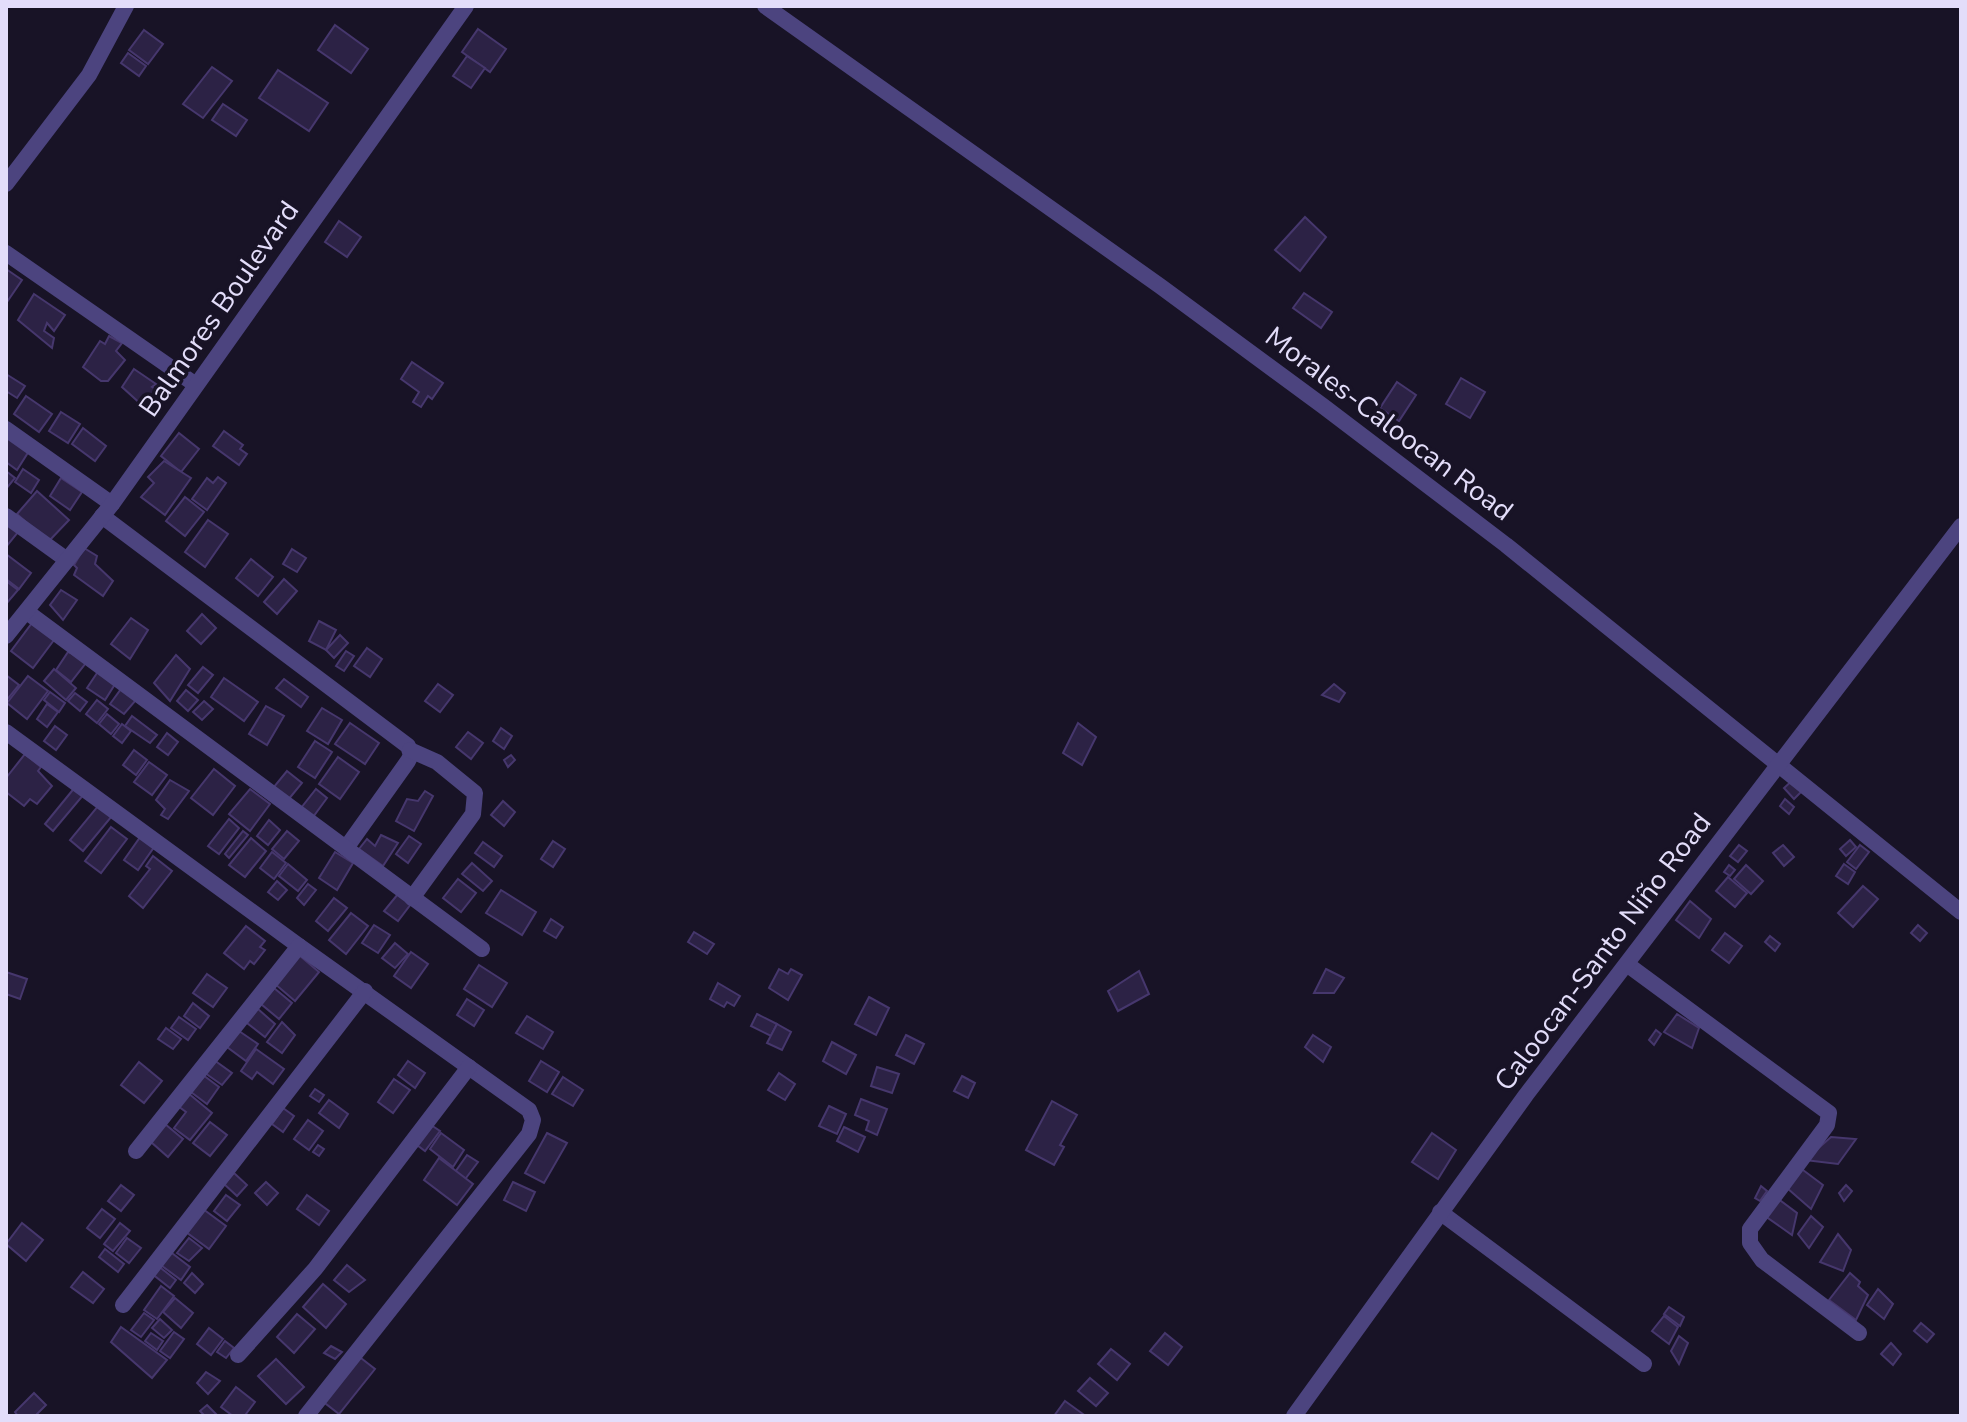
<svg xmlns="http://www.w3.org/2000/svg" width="1967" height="1422" font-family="'Nunito Sans',sans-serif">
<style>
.building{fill:#2c2245;stroke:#46376d;stroke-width:2}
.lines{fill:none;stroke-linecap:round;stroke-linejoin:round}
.minor{stroke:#4c447f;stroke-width:16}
.tertiary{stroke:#4c447f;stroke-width:16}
.labels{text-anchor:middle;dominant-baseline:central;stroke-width:7;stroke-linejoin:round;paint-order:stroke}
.street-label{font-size:28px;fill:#e3ddfa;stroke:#181326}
</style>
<rect width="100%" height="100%" fill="#181326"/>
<g class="building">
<polygon points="335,25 368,49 351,73 318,50"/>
<polygon points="478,29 506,49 490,72 462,52"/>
<polygon points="144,30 163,44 148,64 129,50"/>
<polygon points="128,53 146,66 139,76 121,63"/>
<polygon points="467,56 485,68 471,88 453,76"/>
<polygon points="212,67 232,81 203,118 183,104"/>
<polygon points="278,70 328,103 309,131 259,98"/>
<polygon points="223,104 247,120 236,136 212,120"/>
<polygon points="1305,217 1326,237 1300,271 1275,250"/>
<polygon points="339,221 361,237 347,257 325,242"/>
<polygon points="6,269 22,280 7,302 6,302"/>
<polygon points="1304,293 1332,312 1321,328 1293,308"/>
<polygon points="34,294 65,315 54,331 47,323 44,331 54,338 52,348 18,320"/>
<polygon points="109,336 122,343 116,351 125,360 108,381 101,381 83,367 100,341 105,344"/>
<polygon points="412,362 443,383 432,399 428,396 421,407 413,402 419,392 401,379"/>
<polygon points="134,369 156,384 152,387 157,390 143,406 122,387"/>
<polygon points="6,374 25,386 17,398 6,391"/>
<polygon points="1461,378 1485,392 1470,418 1446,404"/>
<polygon points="1397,382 1416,395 1399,421 1380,408"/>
<polygon points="26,396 52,414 39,432 14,414"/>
<polygon points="61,412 80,424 68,443 49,431"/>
<polygon points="83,428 106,446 95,461 72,444"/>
<polygon points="224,431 243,445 240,449 247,454 239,465 213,446"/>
<polygon points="179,433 199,449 181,472 161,456"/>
<polygon points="6,437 29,451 17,470 6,462"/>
<polygon points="164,461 191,478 165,515 141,497 154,483 148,477"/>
<polygon points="23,469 39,480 31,493 15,482"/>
<polygon points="6,471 15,478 6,489"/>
<polygon points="218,477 226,483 207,510 192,499 207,478 213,483"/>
<polygon points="61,478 82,492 70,510 50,496"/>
<polygon points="37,491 69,520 48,542 17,514"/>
<polygon points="185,497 204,512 185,536 166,521"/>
<polygon points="6,520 19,531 6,547"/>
<polygon points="208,520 228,534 205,567 185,552"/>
<polygon points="84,548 97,556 95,564 113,581 103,596 74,575 77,568 74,565"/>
<polygon points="292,549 306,558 297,572 283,564"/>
<polygon points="6,554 31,573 19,589 6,579"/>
<polygon points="251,559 273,577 258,596 236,578"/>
<polygon points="284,579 297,591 277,614 264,602"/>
<polygon points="6,581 18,590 6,604"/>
<polygon points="61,590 77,600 63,620 50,605"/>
<polygon points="202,614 216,628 201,644 187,631"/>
<polygon points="131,618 148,630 130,659 111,644"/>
<polygon points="319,621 336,630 326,650 309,641"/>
<polygon points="32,623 54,640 33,668 11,651"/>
<polygon points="340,635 348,643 334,658 326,650"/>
<polygon points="367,648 382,659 370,677 354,666"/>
<polygon points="346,651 354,656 344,671 336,666"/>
<polygon points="68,652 89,659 71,682 56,670"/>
<polygon points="176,655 190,669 170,701 154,683"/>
<polygon points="203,667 213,675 198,693 188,685"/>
<polygon points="54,669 76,688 66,700 44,681"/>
<polygon points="99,670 117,681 105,700 87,688"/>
<polygon points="6,675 19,685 6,701"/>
<polygon points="28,676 48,691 27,719 7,703"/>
<polygon points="224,678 258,702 244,721 211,697"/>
<polygon points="284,679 308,697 301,707 276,688"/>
<polygon points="438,684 453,695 440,712 425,701"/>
<polygon points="1334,684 1345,693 1339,702 1322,695"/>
<polygon points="121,689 136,700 124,714 110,704"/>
<polygon points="186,690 198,700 188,711 177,701"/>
<polygon points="50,692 65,703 59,712 44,700"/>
<polygon points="75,693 87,702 80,711 68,701"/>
<polygon points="97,700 108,709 97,723 86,714"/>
<polygon points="204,701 213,709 202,720 193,712"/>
<polygon points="47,704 58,712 47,727 37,719"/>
<polygon points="266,706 284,716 267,745 249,734"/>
<polygon points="322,708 342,720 328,744 307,731"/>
<polygon points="107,714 119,724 111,734 99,724"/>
<polygon points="132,716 157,735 150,743 125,726"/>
<polygon points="350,723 379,743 365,764 335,744"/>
<polygon points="1078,723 1096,737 1082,765 1063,753"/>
<polygon points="122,724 131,731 122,743 113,736"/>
<polygon points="55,726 67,735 56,750 44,741"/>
<polygon points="501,728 512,736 504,749 493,741"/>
<polygon points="468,732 483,743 471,759 456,747"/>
<polygon points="167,733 178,742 168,755 157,747"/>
<polygon points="315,741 332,752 315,778 298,767"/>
<polygon points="134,750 147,760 136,775 123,765"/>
<polygon points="25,754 41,767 38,771 52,786 37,804 30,799 24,806 6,792 6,778"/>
<polygon points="511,755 515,760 508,767 504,760"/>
<polygon points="338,757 359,772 340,799 319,784"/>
<polygon points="149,762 167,775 152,795 134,782"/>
<polygon points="214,769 235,786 213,815 191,798"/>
<polygon points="287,771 302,783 288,800 273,788"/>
<polygon points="1794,779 1804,789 1794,799 1784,788"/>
<polygon points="170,780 189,791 168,819 161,815 165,809 156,800"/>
<polygon points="76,786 85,793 53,831 45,824"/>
<polygon points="250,789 270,804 250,831 229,814"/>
<polygon points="316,789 327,798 313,817 301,808"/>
<polygon points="425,791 433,796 414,831 396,821 407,799 418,801"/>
<polygon points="1785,799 1794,807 1789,814 1780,806"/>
<polygon points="503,801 515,812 504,826 491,815"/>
<polygon points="98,806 112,816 83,851 70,840"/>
<polygon points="229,819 239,828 219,854 208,846"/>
<polygon points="269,820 280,830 268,845 257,836"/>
<polygon points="111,827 127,839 101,873 85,861"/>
<polygon points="243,831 248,835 229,858 225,854"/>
<polygon points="287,831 299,841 284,859 272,849"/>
<polygon points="143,833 157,843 138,870 124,860"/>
<polygon points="381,835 398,843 383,866 359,849 367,839 375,846"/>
<polygon points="409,836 421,844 408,863 396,854"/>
<polygon points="251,838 266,851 245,877 229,865"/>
<polygon points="1850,840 1856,847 1846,856 1840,849"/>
<polygon points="553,841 565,849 553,867 541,859"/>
<polygon points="483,842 502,856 494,867 475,853"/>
<polygon points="1739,845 1747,851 1738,862 1730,856"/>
<polygon points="1783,845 1794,857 1784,866 1773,853"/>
<polygon points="1860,845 1869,852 1856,869 1847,862"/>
<polygon points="272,852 286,863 274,879 260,868"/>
<polygon points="335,852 353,863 337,890 319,878"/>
<polygon points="153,856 172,871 143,908 129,896 150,869 146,866"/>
<polygon points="472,863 492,881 483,891 462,874"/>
<polygon points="288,864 307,880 298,891 279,876"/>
<polygon points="1844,864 1855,872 1848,884 1836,876"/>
<polygon points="1729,865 1735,870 1730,876 1724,872"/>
<polygon points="1746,865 1763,881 1751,894 1734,879"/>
<polygon points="1728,877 1747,893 1735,907 1716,891"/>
<polygon points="458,879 476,893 461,912 443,898"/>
<polygon points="277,881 287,890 278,900 268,892"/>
<polygon points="308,884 316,890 304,905 297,898"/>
<polygon points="1863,886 1878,899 1853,927 1838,913"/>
<polygon points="501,890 536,912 522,935 486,913"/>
<polygon points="398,894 411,904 398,921 384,911"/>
<polygon points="334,898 347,908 328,931 316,921"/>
<polygon points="1690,901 1711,919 1699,938 1676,920"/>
<polygon points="351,913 368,926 346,954 329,940"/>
<polygon points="551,919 563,927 556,938 544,931"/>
<polygon points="374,925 390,935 378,953 362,943"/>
<polygon points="1918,925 1927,933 1920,941 1911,933"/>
<polygon points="246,926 265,941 260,947 265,950 254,964 250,961 244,969 224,953"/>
<polygon points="694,932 714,944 707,954 688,942"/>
<polygon points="1725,933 1742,946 1729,963 1712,950"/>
<polygon points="1770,936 1780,944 1775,951 1765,942"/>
<polygon points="395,943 408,954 395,968 382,958"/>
<polygon points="411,952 428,964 411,988 394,976"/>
<polygon points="299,955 319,972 295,1001 275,984"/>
<polygon points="479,965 507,983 492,1007 464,989"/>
<polygon points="779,969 788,974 791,969 802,975 788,1000 769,988"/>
<polygon points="1326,969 1344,978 1334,993 1314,993"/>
<polygon points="1139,971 1149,994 1118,1011 1108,991"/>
<polygon points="6,972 27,979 20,999 6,994"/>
<polygon points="207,974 227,988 213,1007 193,993"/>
<polygon points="718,983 740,996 734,1006 727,1002 724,1007 710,999"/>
<polygon points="274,988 292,1003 279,1019 261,1004"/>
<polygon points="869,997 889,1008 876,1035 855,1024"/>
<polygon points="467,999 484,1010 474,1026 457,1015"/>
<polygon points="193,1003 209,1016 200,1028 184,1016"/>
<polygon points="258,1009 275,1024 265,1037 247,1023"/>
<polygon points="757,1014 777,1024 771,1036 751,1026"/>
<polygon points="1677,1014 1699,1028 1692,1048 1664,1032"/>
<polygon points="527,1016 553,1032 543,1049 516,1033"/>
<polygon points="179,1017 196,1029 188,1040 171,1028"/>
<polygon points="282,1022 295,1035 282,1053 267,1042"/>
<polygon points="777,1024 791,1032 782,1050 767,1043"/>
<polygon points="166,1028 181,1039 173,1049 158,1039"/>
<polygon points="1656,1030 1661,1034 1654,1045 1649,1040"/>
<polygon points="239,1031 258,1044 246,1061 227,1047"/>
<polygon points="906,1035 924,1044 914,1064 896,1055"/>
<polygon points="1313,1035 1331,1047 1323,1062 1305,1047"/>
<polygon points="832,1042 856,1055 846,1074 823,1061"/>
<polygon points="256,1049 284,1069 273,1084 257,1072 252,1079 241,1071"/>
<polygon points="214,1060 232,1073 222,1085 205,1073"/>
<polygon points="408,1061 425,1073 415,1088 398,1075"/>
<polygon points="541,1061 559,1072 547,1092 529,1081"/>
<polygon points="139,1062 162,1081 144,1103 121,1085"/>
<polygon points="877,1067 899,1074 892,1093 871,1086"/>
<polygon points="779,1073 795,1084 785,1100 768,1090"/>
<polygon points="203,1075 219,1087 207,1104 191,1092"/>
<polygon points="962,1076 975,1083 968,1098 954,1091"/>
<polygon points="563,1077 583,1090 573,1106 552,1094"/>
<polygon points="394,1079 410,1090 393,1113 378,1102"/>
<polygon points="315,1089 324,1095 319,1102 310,1096"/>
<polygon points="188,1093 212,1113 190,1140 174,1128 186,1112 178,1106"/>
<polygon points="861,1099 887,1109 877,1135 866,1130 869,1121 855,1115"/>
<polygon points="329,1100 348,1114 339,1128 319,1113"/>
<polygon points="1052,1101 1077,1115 1060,1145 1064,1147 1054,1165 1026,1150"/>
<polygon points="829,1106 846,1114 837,1134 819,1126"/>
<polygon points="283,1108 294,1116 283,1132 272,1124"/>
<polygon points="308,1120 323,1131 309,1150 294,1139"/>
<polygon points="210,1122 227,1135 210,1156 193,1143"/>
<polygon points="165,1124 183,1139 168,1157 151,1142"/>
<polygon points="431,1125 440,1131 425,1151 417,1145"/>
<polygon points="844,1127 865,1137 858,1152 837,1141"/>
<polygon points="441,1133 464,1150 453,1167 430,1149"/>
<polygon points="547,1133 567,1143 544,1183 525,1173"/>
<polygon points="1432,1133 1456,1150 1438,1179 1412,1162"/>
<polygon points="1831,1137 1856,1139 1838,1164 1805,1160"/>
<polygon points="318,1145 324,1149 319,1156 313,1152"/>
<polygon points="467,1155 478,1162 463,1182 453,1175"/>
<polygon points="439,1158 473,1184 457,1205 424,1180"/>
<polygon points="1799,1167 1823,1185 1811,1209 1787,1188"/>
<polygon points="234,1173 247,1185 237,1196 224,1184"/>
<polygon points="266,1182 278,1193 267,1205 255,1193"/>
<polygon points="513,1182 535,1192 526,1211 504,1200"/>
<polygon points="121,1185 134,1195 121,1211 108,1201"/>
<polygon points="1846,1185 1852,1191 1844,1201 1839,1193"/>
<polygon points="1761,1186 1767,1191 1760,1201 1755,1198"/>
<polygon points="226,1195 240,1205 227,1221 214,1211"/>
<polygon points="307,1195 329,1211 319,1225 297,1209"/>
<polygon points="1777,1198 1797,1213 1792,1235 1765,1216"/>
<polygon points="102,1209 115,1219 100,1238 87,1228"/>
<polygon points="203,1209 226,1226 209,1249 186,1232"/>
<polygon points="1811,1216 1823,1227 1809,1248 1798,1234"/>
<polygon points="22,1223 43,1240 26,1261 6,1244"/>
<polygon points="120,1223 130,1231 113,1251 104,1244"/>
<polygon points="1838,1234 1851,1250 1843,1271 1820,1262"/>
<polygon points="127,1238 141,1248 129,1263 116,1253"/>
<polygon points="189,1238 202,1248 189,1261 177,1253"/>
<polygon points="105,1249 124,1264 118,1272 99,1257"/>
<polygon points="168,1250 190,1267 181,1280 158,1263"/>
<polygon points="157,1265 176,1280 170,1288 151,1273"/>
<polygon points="347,1265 365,1280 349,1292 334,1280"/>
<polygon points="83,1272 104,1289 93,1303 71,1287"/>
<polygon points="192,1273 203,1284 195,1293 184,1283"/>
<polygon points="1850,1273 1860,1282 1858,1286 1868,1295 1856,1320 1829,1300"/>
<polygon points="323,1284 346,1304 326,1328 303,1307"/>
<polygon points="161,1286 174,1296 157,1319 144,1310"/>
<polygon points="1878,1289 1893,1304 1884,1319 1867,1305"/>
<polygon points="175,1298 193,1313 181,1328 163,1312"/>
<polygon points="1669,1307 1684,1317 1680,1326 1664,1314"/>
<polygon points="144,1313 154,1320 141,1337 131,1330"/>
<polygon points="297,1314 315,1329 294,1353 277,1337"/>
<polygon points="1664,1316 1678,1327 1669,1344 1652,1331"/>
<polygon points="160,1319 172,1330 164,1338 152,1328"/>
<polygon points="1921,1323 1934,1334 1927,1342 1914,1331"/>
<polygon points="121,1327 167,1360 152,1378 111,1342"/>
<polygon points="209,1328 223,1339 211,1355 197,1344"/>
<polygon points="174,1332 184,1339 170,1358 160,1351"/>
<polygon points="151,1333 163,1341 157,1350 145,1341"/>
<polygon points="1165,1333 1182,1347 1168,1365 1150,1351"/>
<polygon points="1679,1336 1688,1343 1679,1364 1671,1351"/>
<polygon points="225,1341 234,1348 226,1358 217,1352"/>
<polygon points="1891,1343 1901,1354 1893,1365 1881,1354"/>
<polygon points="331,1346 342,1352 335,1359 324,1353"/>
<polygon points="1111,1349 1130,1364 1117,1380 1098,1364"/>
<polygon points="357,1355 375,1369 339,1414 321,1400"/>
<polygon points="276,1359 304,1387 286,1404 258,1376"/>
<polygon points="206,1372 220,1381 208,1394 197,1383"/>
<polygon points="1090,1378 1108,1393 1096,1406 1078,1391"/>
<polygon points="236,1387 255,1402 246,1414 249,1416 233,1416 221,1407"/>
<polygon points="34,1393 46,1405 35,1416 18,1416 15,1412"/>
<polygon points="1065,1401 1083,1414 1081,1416 1054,1416"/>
<polygon points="207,1405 217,1415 216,1416 205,1416 200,1411"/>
</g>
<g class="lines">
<g class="minor">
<polyline points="6,184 89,75 126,6"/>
<polyline points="6,253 196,385"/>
<polyline points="6,429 112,504"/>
<polyline points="6,516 67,560"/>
<polyline points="102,516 408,746 411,755 408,761 346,848"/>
<polyline points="27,612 482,949"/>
<polyline points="6,732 299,946 529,1110 533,1120 529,1134 306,1416"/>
<polyline points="410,750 437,762 475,793 473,814 412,898"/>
<polyline points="1628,965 1829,1113 1827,1125 1750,1229 1750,1243 1762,1260 1859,1333"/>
<polyline points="136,1151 299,946"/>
<polyline points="1440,1212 1644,1364"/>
<polyline points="123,1305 365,991"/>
<polyline points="238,1355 315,1269 469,1067"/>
</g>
<g class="tertiary">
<polyline points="765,6 1160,286 1323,406 1506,545 1961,912"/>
<polyline points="6,636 112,504 466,6"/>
<polyline points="1294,1416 1526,1095 1961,526"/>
</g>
</g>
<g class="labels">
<g class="street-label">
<text transform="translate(219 309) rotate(-55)">Balmores Boulevard</text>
<text transform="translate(1389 424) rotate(37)">Morales-Caloocan Road</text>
<text transform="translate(1603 952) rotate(-53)">Caloocan-Santo Niño Road</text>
</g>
</g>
<rect width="1967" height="1422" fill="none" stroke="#e3ddfa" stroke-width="16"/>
</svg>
